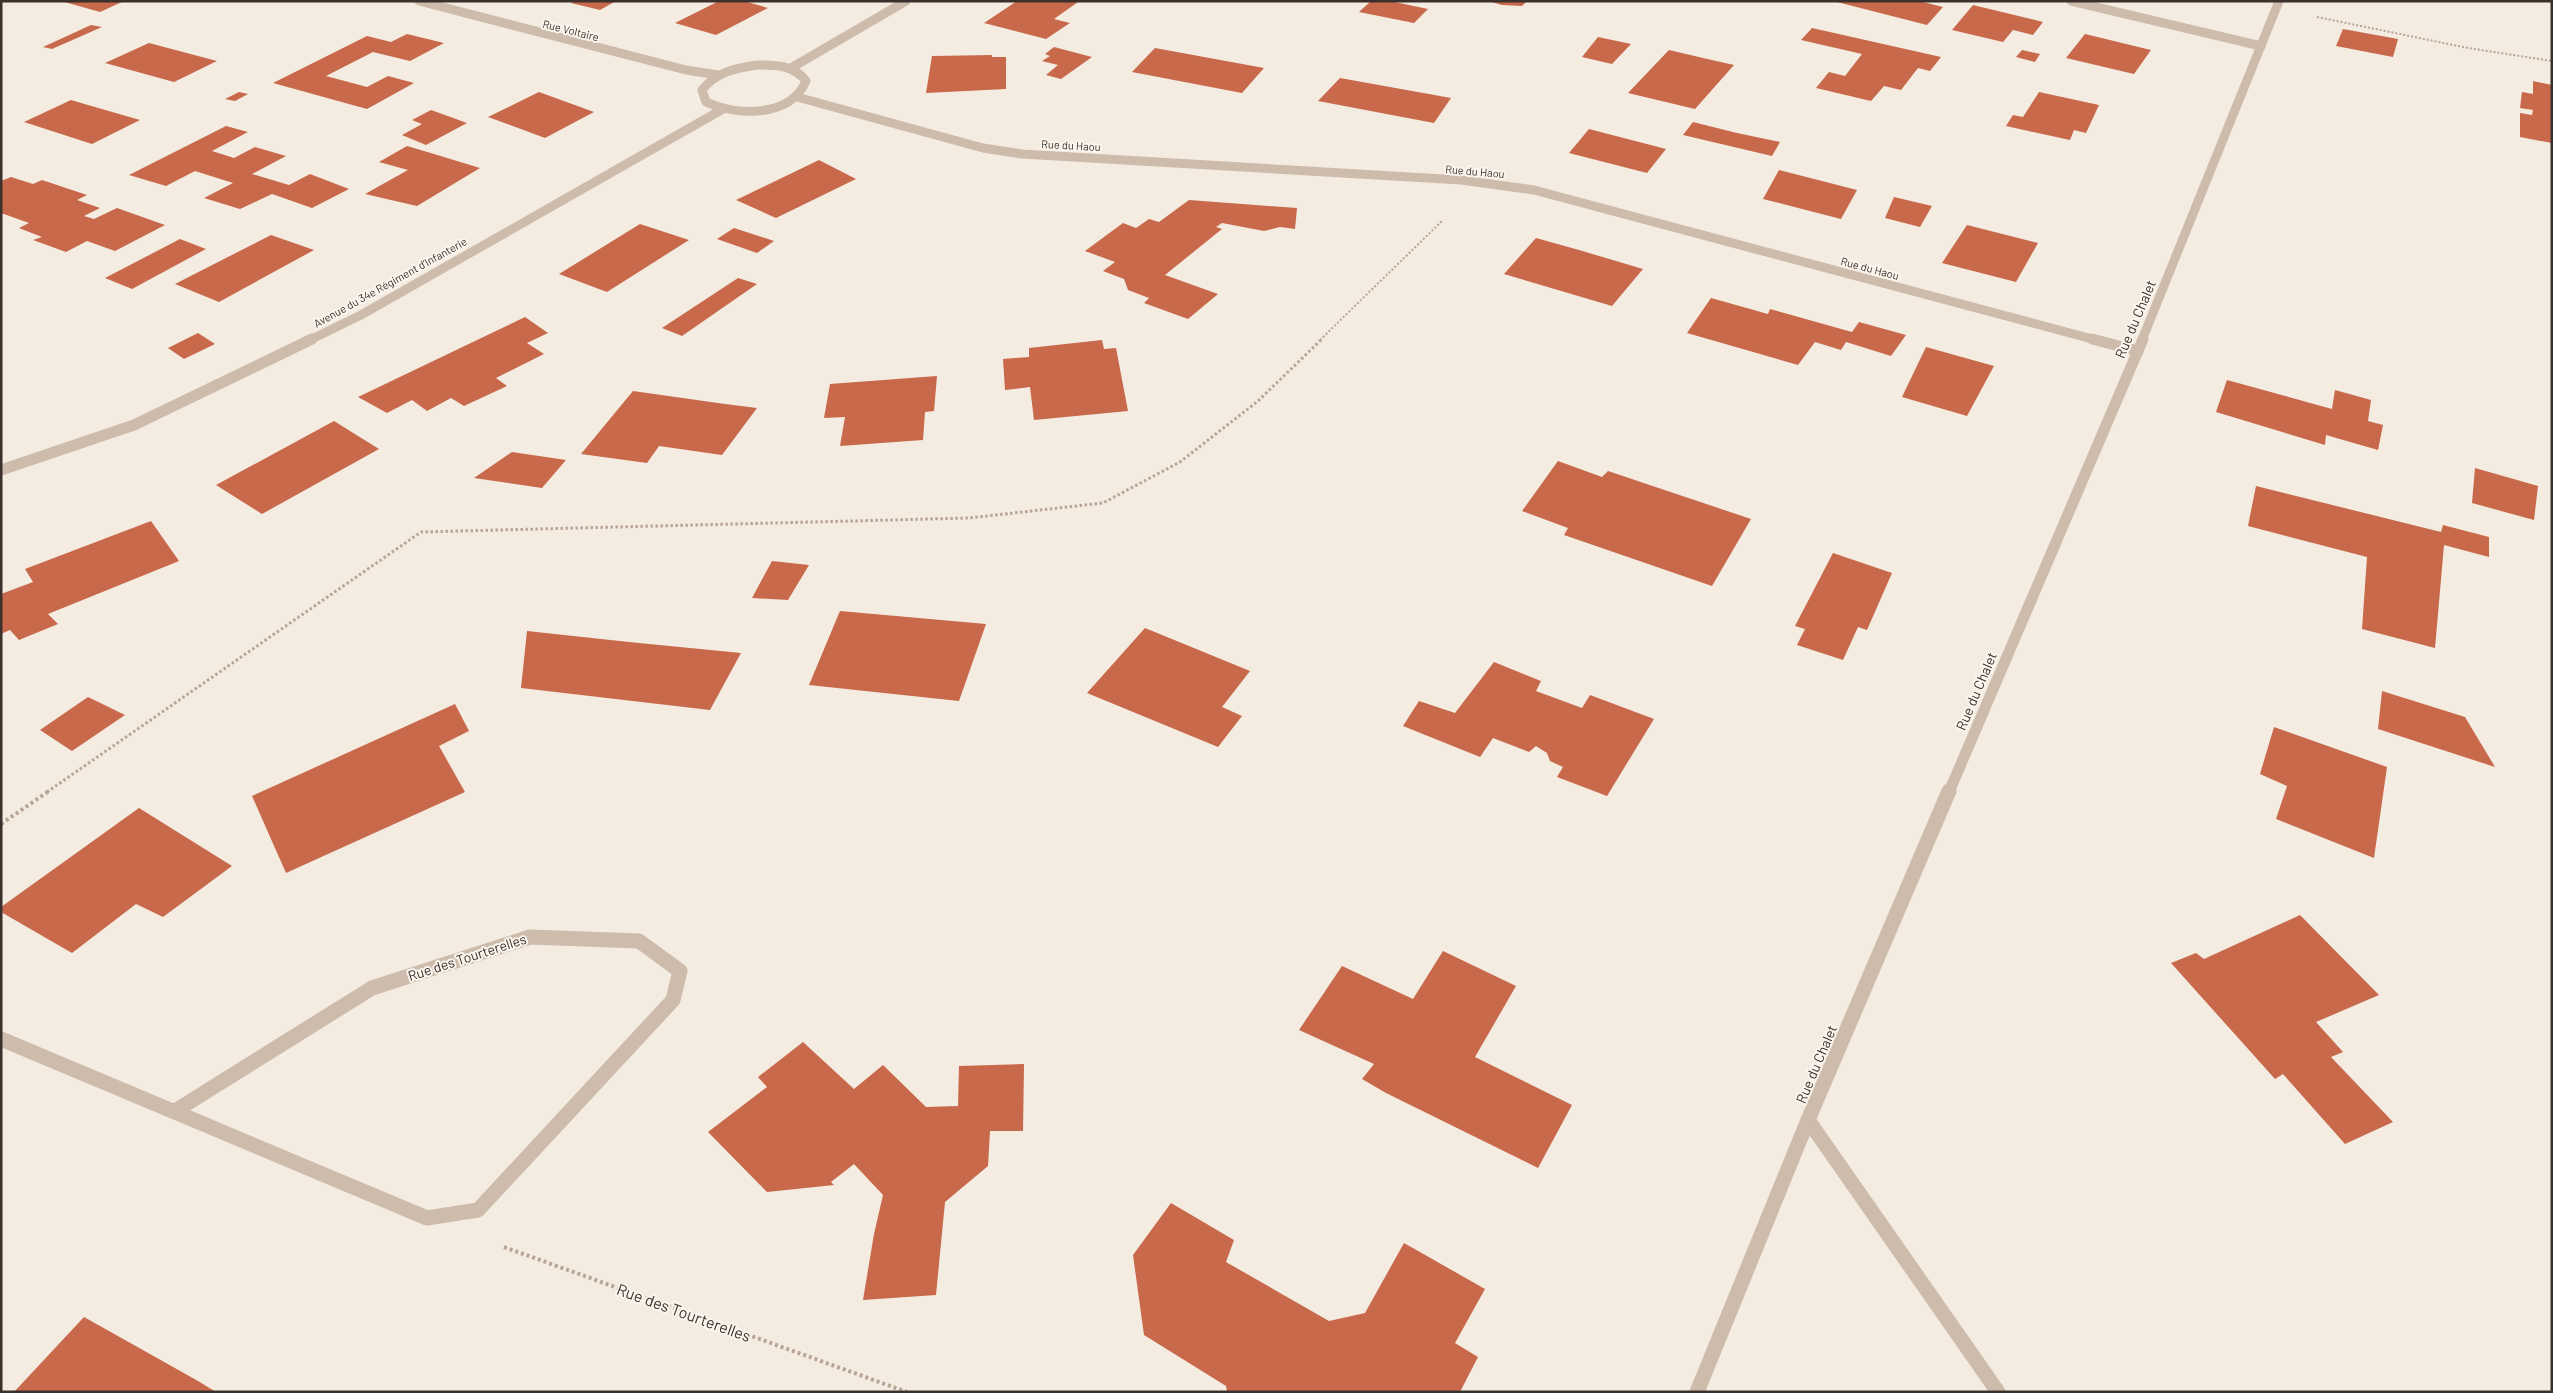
<svg xmlns="http://www.w3.org/2000/svg" width="2553" height="1393" font-family="Barlow,sans-serif">
<style>
.building{fill:#c8694b}
.lines{fill:none;stroke-linecap:round;stroke-linejoin:round}
.path-far2{stroke:#b9a596;stroke-width:2;stroke-dasharray:2 2;stroke-linecap:butt}
.path-far1{stroke:#b9a596;stroke-width:3;stroke-dasharray:2.5 2.5;stroke-linecap:butt}
.path{stroke:#b9a596;stroke-width:4;stroke-dasharray:3 3;stroke-linecap:butt}
.street-far2{stroke:#cdbbac;stroke-width:9}
.street-far1{stroke:#cdbbac;stroke-width:11}
.street{stroke:#cdbbac;stroke-width:15}
.labels{text-anchor:middle;dominant-baseline:central;stroke-width:4;stroke-linejoin:round;paint-order:stroke}
.far-street-label{font-size:11px;fill:#3b302b;stroke:#fbf5ee}
.street-label{font-size:14px;fill:#3b302b;stroke:#fbf5ee}
.near-street-label{font-size:16px;fill:#3b302b;stroke:#fbf5ee}
</style>
<rect width="100%" height="100%" fill="#f4ebe1"/>
<g class="building">
<polygon points="61,1 124,1 100,12"/>
<polygon points="575,1 616,1 600,10 571,3"/>
<polygon points="719,1 744,1 768,8 716,35 675,23"/>
<polygon points="1017,1 1076,1 1078,2 1054,19 1070,23 1046,39 984,23"/>
<polygon points="1371,1 1390,1 1428,9 1414,23 1359,12"/>
<polygon points="1488,1 1527,1 1522,6 1502,5"/>
<polygon points="1833,1 1919,1 1943,7 1927,25"/>
<polygon points="1973,5 2043,22 2033,35 2013,30 2003,42 1952,30"/>
<polygon points="91,25 102,27 52,49 43,47"/>
<polygon points="1812,28 1941,57 1930,71 1918,68 1901,90 1884,86 1871,101 1816,88 1829,72 1845,76 1862,54 1801,40"/>
<polygon points="2343,29 2398,39 2393,57 2336,46"/>
<polygon points="407,34 444,43 410,61 373,52 326,76 367,87 388,76 414,83 367,109 273,83 367,36 391,42"/>
<polygon points="2085,34 2151,50 2134,74 2066,58"/>
<polygon points="1598,37 1631,44 1612,64 1582,57"/>
<polygon points="149,43 217,61 174,82 105,63"/>
<polygon points="1054,47 1092,57 1061,79 1046,75 1058,65 1042,61 1050,56 1045,54"/>
<polygon points="1155,48 1264,68 1242,93 1132,72"/>
<polygon points="1669,50 1703,58 1734,65 1695,109 1628,93"/>
<polygon points="2022,50 2040,54 2035,62 2016,57"/>
<polygon points="992,55 992,57 1006,57 1006,89 926,93 932,56"/>
<polygon points="1340,78 1451,98 1434,123 1318,101"/>
<polygon points="2533,81 2552,85 2552,143 2520,137 2520,113 2532,115 2533,110 2520,108 2522,92 2533,94"/>
<polygon points="239,92 248,94 235,101 225,99"/>
<polygon points="539,92 594,112 545,138 488,117"/>
<polygon points="2039,92 2099,105 2086,133 2074,130 2070,140 2006,126 2013,115 2023,117"/>
<polygon points="71,100 88,105 140,120 92,144 24,122"/>
<polygon points="431,110 467,123 426,145 402,135 422,124 412,120"/>
<polygon points="1693,122 1737,133 1780,142 1772,156 1683,135"/>
<polygon points="226,126 248,132 212,151 234,158 255,147 286,156 252,174 289,185 310,174 349,189 312,208 272,194 240,209 204,198 233,183 195,171 166,186 129,175"/>
<polygon points="1589,129 1666,149 1647,173 1569,153"/>
<polygon points="407,146 434,154 480,168 417,206 365,194 408,170 379,162"/>
<polygon points="819,160 856,179 776,218 736,200"/>
<polygon points="1779,170 1857,190 1841,219 1763,199"/>
<polygon points="11,177 33,184 42,180 87,195 77,200 100,208 84,216 94,219 117,208 165,225 115,251 87,241 66,252 33,240 42,237 19,228 29,223 1,213 1,181"/>
<polygon points="1894,197 1932,206 1920,227 1885,218"/>
<polygon points="1189,200 1297,208 1295,229 1280,227 1264,231 1222,223 1216,227 1222,229 1165,275 1218,294 1188,319 1144,303 1149,298 1128,290 1124,279 1103,271 1115,262 1085,251 1123,223 1136,228 1149,219 1159,222"/>
<polygon points="640,224 689,240 607,292 559,274"/>
<polygon points="1967,225 2038,243 2016,282 1942,263"/>
<polygon points="734,228 774,241 757,253 717,239"/>
<polygon points="271,235 314,250 219,302 175,284"/>
<polygon points="1536,238 1579,250 1643,269 1612,306 1504,274"/>
<polygon points="180,239 206,249 132,289 105,278"/>
<polygon points="738,278 757,284 682,336 662,328"/>
<polygon points="1711,298 1768,314 1770,309 1852,332 1859,322 1906,335 1891,356 1846,342 1841,350 1815,342 1798,365 1687,333"/>
<polygon points="525,317 548,333 527,343 544,354 496,378 507,386 464,406 451,398 427,411 412,400 387,413 358,397"/>
<polygon points="198,333 215,344 184,359 168,348"/>
<polygon points="1102,340 1104,349 1116,348 1128,411 1034,420 1030,387 1005,390 1003,359 1029,357 1029,348"/>
<polygon points="1926,347 1994,366 1967,416 1902,397"/>
<polygon points="937,376 934,411 925,412 923,440 840,446 845,417 824,418 830,384"/>
<polygon points="2227,380 2332,409 2335,390 2371,400 2368,421 2383,425 2378,450 2326,435 2325,445 2216,412"/>
<polygon points="633,391 725,404 757,408 722,455 659,446 647,463 581,454"/>
<polygon points="334,421 379,449 262,514 216,485"/>
<polygon points="512,452 566,460 542,488 474,478"/>
<polygon points="1558,461 1602,477 1608,471 1751,519 1712,586 1564,535 1568,528 1522,511"/>
<polygon points="2475,468 2538,486 2534,520 2472,503"/>
<polygon points="2256,486 2441,532 2443,525 2489,537 2489,557 2444,545 2435,648 2362,629 2367,557 2248,526"/>
<polygon points="151,521 179,561 48,614 58,624 19,640 10,630 1,634 1,594 33,582 25,569"/>
<polygon points="1833,553 1892,573 1867,630 1858,627 1843,660 1797,645 1805,629 1795,626"/>
<polygon points="772,561 809,565 788,600 752,598"/>
<polygon points="840,611 986,624 959,701 809,685"/>
<polygon points="1145,628 1250,671 1222,707 1242,716 1218,747 1087,693"/>
<polygon points="527,631 629,642 741,653 710,710 521,688"/>
<polygon points="1494,662 1541,681 1536,691 1582,708 1590,695 1654,719 1607,796 1557,777 1563,767 1550,761 1547,753 1536,746 1529,752 1493,738 1480,757 1403,726 1419,701 1455,713"/>
<polygon points="2382,691 2465,717 2495,767 2378,729"/>
<polygon points="88,697 125,715 72,751 40,730"/>
<polygon points="455,704 469,731 439,746 465,792 286,873 252,796"/>
<polygon points="2274,727 2387,767 2374,858 2276,819 2287,786 2260,774"/>
<polygon points="139,808 232,866 163,917 136,904 72,953 1,912 1,907"/>
<polygon points="2300,915 2379,995 2316,1022 2343,1052 2331,1057 2393,1122 2345,1144 2283,1074 2275,1079 2171,963 2196,953 2204,959"/>
<polygon points="1443,951 1516,986 1475,1057 1572,1105 1538,1168 1386,1093 1362,1079 1374,1064 1299,1030 1342,966 1413,999"/>
<polygon points="803,1042 854,1089 883,1065 926,1107 958,1106 959,1066 1024,1064 1023,1131 990,1131 988,1166 945,1202 936,1295 863,1300 874,1234 883,1195 854,1164 831,1182 834,1185 767,1192 708,1132 767,1087 758,1077"/>
<polygon points="1171,1203 1234,1240 1226,1262 1329,1321 1365,1313 1404,1243 1485,1289 1455,1343 1478,1357 1460,1392 1227,1392 1226,1386 1144,1335 1133,1255"/>
<polygon points="84,1317 198,1381 216,1392 14,1392"/>
</g>
<g class="lines">
<g class="path-far2">
<polyline points="2317,17 2468,48 2552,61"/>
<polyline points="1320,340 1442,221"/>
</g>
<polyline class="path-far1" points="47,792 421,532 969,518 1103,503 1180,462 1258,401 1322,339"/>
<g class="path">
<polyline points="1,824 49,791"/>
<polyline points="504,1247 907,1392"/>
</g>
<g class="street-far2">
<polyline points="419,1 686,70 718,75"/>
<polyline points="2071,1 2261,46"/>
<path d="M 757,65 C 776,65 794,65 806,81 C 790,118 738,116 706,102 L 702,90 C 716,72 736,68 757,65 Z"/>
<polyline points="791,68 906,1"/>
<polyline points="797,97 983,148 1022,154 1461,180 1534,190 2096,340"/>
<polyline points="310,340 361,315 723,109"/>
<polyline points="2142,340 2279,1"/>
</g>
<g class="street-far1">
<polyline points="2092,339 2138,351"/>
<polyline points="1,470 134,425 312,339"/>
<polyline points="1949,792 2143,339"/>
</g>
<g class="street">
<polyline points="1,1039 427,1218 478,1210 673,1000 680,971 639,941 530,937 372,988 175,1111"/>
<polyline points="1808,1120 1998,1392"/>
<polyline points="1697,1392 1808,1120 1949,791"/>
</g>
</g>
<g class="labels">
<g class="far-street-label">
<text transform="translate(571 30) rotate(14)">Rue Voltaire</text>
<text transform="translate(1071 145) rotate(3)">Rue du Haou</text>
<text transform="translate(1475 171) rotate(5)">Rue du Haou</text>
<text transform="translate(1870 268) rotate(15)">Rue du Haou</text>
<text transform="translate(390 282) rotate(-29)">Avenue du 34e Régiment d'Infanterie</text>
</g>
<g class="street-label">
<text transform="translate(2135 319) rotate(-67)">Rue du Chalet</text>
<text transform="translate(1976 691) rotate(-67)">Rue du Chalet</text>
<text transform="translate(467 957) rotate(-18)">Rue des Tourterelles</text>
<text transform="translate(1816 1064) rotate(-67)">Rue du Chalet</text>
</g>
<g class="near-street-label">
<text transform="translate(684 1312) rotate(20)">Rue des Tourterelles</text>
</g>
</g>
<rect width="2553" height="1393" fill="none" stroke="#3b302b" stroke-width="5"/>
</svg>
